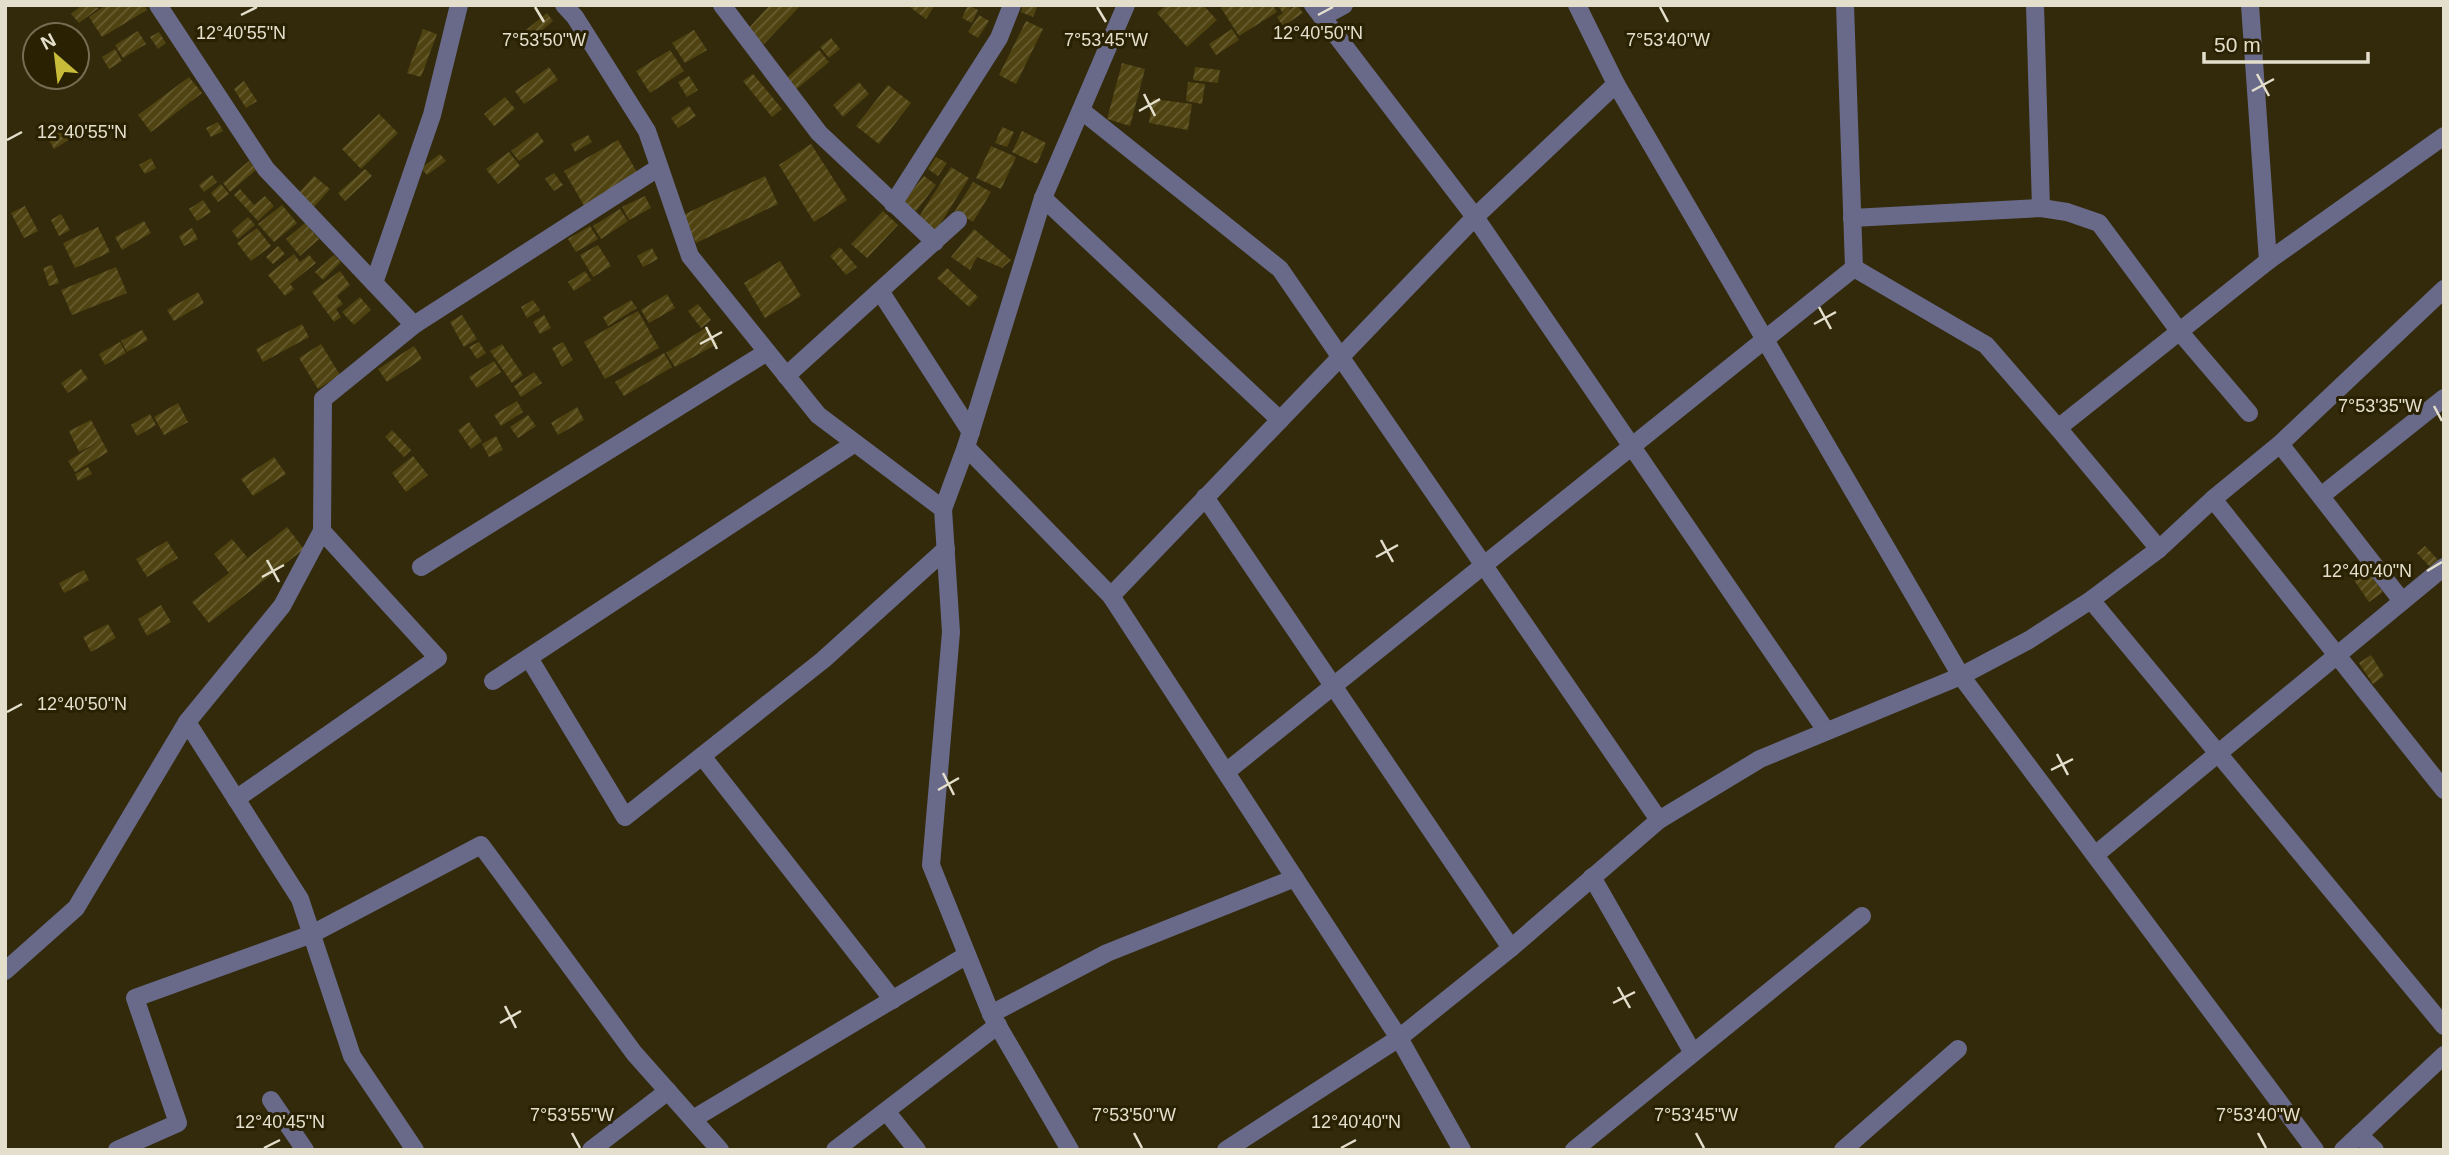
<svg xmlns="http://www.w3.org/2000/svg" width="2449" height="1155" font-family="Arial,sans-serif">
<style>
.building{fill:url(#building-hatch)}
.lines{fill:none;stroke-linecap:round;stroke-linejoin:round}
.minor{stroke:#69698a;stroke-width:18}
.ticks{fill:none;stroke:#e4dfcd;stroke-width:2.5}
.ticks-label{font-size:18px;text-anchor:middle;fill:#e4dfcd;stroke:#292101;stroke-width:6;stroke-linejoin:round;paint-order:stroke}
</style>
<defs>
<pattern id="building-hatch" width="6" height="6" patternUnits="userSpaceOnUse" patternTransform="scale(1.75)"><rect width="6" height="6" fill="#4f4311"/><path d="M-1 1l2-2M0 6l6-6M5 7l2-2" fill="none" stroke="#685e32"/></pattern>
</defs>
<rect width="100%" height="100%" fill="#322a0a"/>
<g class="building">
<polygon points="82,5 99,8 79,23 71,14"/>
<polygon points="106,5 144,5 147,10 102,37 89,17"/>
<polygon points="770,5 801,5 764,44 748,29"/>
<polygon points="907,5 935,5 926,19"/>
<polygon points="968,5 978,10 972,23 962,18"/>
<polygon points="1023,5 1038,5 1033,17 1021,12"/>
<polygon points="1166,5 1203,5 1217,20 1187,47 1157,13"/>
<polygon points="1226,5 1273,5 1277,12 1239,36 1221,8"/>
<polygon points="1277,5 1293,5 1288,10 1297,5 1303,13 1283,26 1277,17 1283,13"/>
<polygon points="547,13 553,21 533,38 526,30"/>
<polygon points="979,15 989,21 978,38 968,32"/>
<polygon points="1026,21 1043,29 1016,84 999,75"/>
<polygon points="423,29 437,34 421,77 407,73"/>
<polygon points="1232,29 1239,40 1216,55 1209,44"/>
<polygon points="694,30 707,50 685,63 672,43"/>
<polygon points="138,31 146,44 123,58 115,45"/>
<polygon points="159,32 166,43 158,49 150,37"/>
<polygon points="831,38 840,49 829,58 820,47"/>
<polygon points="115,49 122,61 109,69 102,57"/>
<polygon points="670,50 684,71 650,93 636,71"/>
<polygon points="819,50 829,62 792,93 783,81"/>
<polygon points="1122,63 1145,69 1130,126 1107,119"/>
<polygon points="549,67 558,80 524,104 515,91"/>
<polygon points="1195,67 1220,70 1218,83 1193,80"/>
<polygon points="753,74 782,109 772,117 743,81"/>
<polygon points="689,76 698,90 687,97 678,82"/>
<polygon points="189,77 202,93 151,132 138,115"/>
<polygon points="244,81 257,101 246,108 234,89"/>
<polygon points="859,82 869,94 843,117 833,105"/>
<polygon points="1188,82 1205,84 1202,104 1186,101"/>
<polygon points="888,85 911,103 879,144 856,126"/>
<polygon points="505,97 515,109 494,126 484,114"/>
<polygon points="1153,99 1192,104 1188,130 1149,123"/>
<polygon points="689,106 696,116 678,128 671,118"/>
<polygon points="379,114 398,133 361,169 342,149"/>
<polygon points="218,122 223,131 211,137 206,128"/>
<polygon points="68,124 75,136 54,149 47,137"/>
<polygon points="1002,127 1014,132 1007,147 995,143"/>
<polygon points="1022,131 1046,143 1037,164 1012,152"/>
<polygon points="537,132 544,142 519,161 511,151"/>
<polygon points="588,135 592,142 575,152 571,144"/>
<polygon points="618,140 640,177 586,209 564,171"/>
<polygon points="811,144 847,200 814,222 779,165"/>
<polygon points="991,146 1016,157 1001,189 976,178"/>
<polygon points="509,152 520,166 498,184 486,169"/>
<polygon points="440,154 446,161 427,175 421,168"/>
<polygon points="936,157 947,163 938,176 928,169"/>
<polygon points="151,158 156,168 145,174 139,165"/>
<polygon points="249,161 256,170 230,192 223,183"/>
<polygon points="951,167 969,178 934,234 915,223"/>
<polygon points="365,169 372,176 345,201 338,193"/>
<polygon points="554,173 563,185 554,191 545,179"/>
<polygon points="212,175 217,182 204,192 199,185"/>
<polygon points="314,176 330,189 314,207 299,193"/>
<polygon points="765,176 778,204 696,243 683,215"/>
<polygon points="924,176 936,185 916,211 903,202"/>
<polygon points="973,182 991,192 973,222 955,211"/>
<polygon points="221,184 229,194 218,202 211,193"/>
<polygon points="240,189 254,205 265,196 274,206 258,221 234,195"/>
<polygon points="645,196 651,208 629,220 622,207"/>
<polygon points="203,200 211,212 197,221 189,209"/>
<polygon points="282,205 297,223 274,242 258,224"/>
<polygon points="25,206 38,231 24,238 11,213"/>
<polygon points="620,209 628,221 601,239 593,226"/>
<polygon points="883,211 898,225 867,258 851,244"/>
<polygon points="61,214 70,230 59,236 51,220"/>
<polygon points="248,217 255,225 238,239 232,231"/>
<polygon points="144,221 151,233 122,250 115,237"/>
<polygon points="305,223 319,239 300,256 286,239"/>
<polygon points="590,226 598,239 576,252 568,239"/>
<polygon points="98,227 110,252 75,268 63,243"/>
<polygon points="192,228 198,239 184,246 179,236"/>
<polygon points="257,228 271,246 251,261 237,243"/>
<polygon points="974,229 1011,260 1002,268 977,257 970,270 951,257"/>
<polygon points="598,245 611,266 593,277 580,255"/>
<polygon points="278,246 285,254 273,264 266,257"/>
<polygon points="840,247 857,267 846,275 830,256"/>
<polygon points="652,248 658,259 643,267 637,256"/>
<polygon points="294,254 300,262 309,255 316,263 290,284 294,289 285,296 268,275"/>
<polygon points="334,255 341,262 323,280 315,272"/>
<polygon points="780,261 801,296 765,318 744,283"/>
<polygon points="52,265 59,283 49,286 43,268"/>
<polygon points="116,267 127,293 72,315 61,290"/>
<polygon points="947,268 978,297 969,307 937,278"/>
<polygon points="340,271 350,285 337,296 343,304 336,309 341,317 334,322 312,292"/>
<polygon points="585,271 591,280 574,291 568,282"/>
<polygon points="198,292 204,303 174,321 167,310"/>
<polygon points="667,294 675,308 649,323 641,310"/>
<polygon points="360,297 371,310 354,325 342,312"/>
<polygon points="533,300 540,310 527,318 521,307"/>
<polygon points="631,300 637,308 608,326 603,317"/>
<polygon points="698,304 711,320 701,328 688,311"/>
<polygon points="638,311 659,348 605,379 584,342"/>
<polygon points="462,315 477,339 464,347 450,322"/>
<polygon points="544,315 551,328 540,334 533,322"/>
<polygon points="302,324 309,337 263,362 256,349"/>
<polygon points="707,327 717,344 675,367 666,353"/>
<polygon points="142,330 148,340 127,352 121,341"/>
<polygon points="120,342 126,353 105,365 99,354"/>
<polygon points="479,342 486,353 477,359 469,347"/>
<polygon points="563,342 573,360 562,367 552,348"/>
<polygon points="321,344 340,375 318,389 299,358"/>
<polygon points="502,344 523,375 512,383 490,351"/>
<polygon points="414,346 422,359 387,382 378,369"/>
<polygon points="664,353 672,367 624,396 615,382"/>
<polygon points="494,361 501,372 477,388 469,377"/>
<polygon points="81,369 88,379 68,393 61,383"/>
<polygon points="534,372 542,383 521,397 514,386"/>
<polygon points="517,401 523,412 501,426 494,415"/>
<polygon points="178,403 188,422 164,435 154,417"/>
<polygon points="577,407 584,420 558,435 551,423"/>
<polygon points="150,414 156,425 137,436 131,425"/>
<polygon points="528,415 536,426 518,438 510,427"/>
<polygon points="91,420 108,452 75,472 68,461 97,443 79,452 69,431"/>
<polygon points="469,422 482,441 471,449 458,430"/>
<polygon points="392,430 411,450 404,457 385,437"/>
<polygon points="496,436 503,450 489,457 482,444"/>
<polygon points="413,456 428,475 406,492 392,473"/>
<polygon points="274,457 286,474 253,496 241,479"/>
<polygon points="88,467 92,474 78,481 75,474"/>
<polygon points="287,527 304,549 209,623 192,602 229,573 214,554 232,539 247,557 236,567"/>
<polygon points="167,541 178,558 147,577 136,559"/>
<polygon points="2425,546 2440,562 2432,569 2417,553"/>
<polygon points="84,570 89,580 64,593 59,583"/>
<polygon points="2367,570 2383,592 2369,602 2354,580"/>
<polygon points="161,605 171,622 147,636 138,619"/>
<polygon points="108,624 116,638 91,652 83,637"/>
<polygon points="2371,655 2384,676 2373,684 2359,663"/>
</g>
<g class="lines">
<g class="minor">
<polyline points="158,5 266,169 414,325"/>
<polyline points="564,5 575,17 647,131 690,256 818,415 943,509 951,632 931,865 991,1014"/>
<polyline points="722,5 819,133 935,242"/>
<polyline points="1313,5 1475,217 1825,729"/>
<polyline points="1577,5 1616,84 1961,676 2315,1150"/>
<polyline points="1845,5 1854,268"/>
<polyline points="2035,5 2041,208"/>
<polyline points="2250,5 2268,261"/>
<polyline points="1322,17 1344,5"/>
<polyline points="1082,111 1280,269 1659,820"/>
<polyline points="1043,198 1280,420"/>
<polyline points="893,204 999,38 1012,5"/>
<polyline points="1852,218 2041,208 2067,212 2099,223 2179,331 2249,413"/>
<polyline points="1854,268 1986,345 2058,428 2268,261 2444,136"/>
<polyline points="374,283 432,115 459,5"/>
<polyline points="880,291 971,432"/>
<polyline points="786,376 958,220"/>
<polyline points="2058,428 2159,549"/>
<polyline points="2280,444 2402,601"/>
<polyline points="966,447 1043,198 1126,5"/>
<polyline points="2321,496 2444,398"/>
<polyline points="1205,497 1511,948"/>
<polyline points="2213,499 2444,790"/>
<polyline points="943,509 966,447 1111,596 1399,1038 1462,1150"/>
<polyline points="421,567 767,352"/>
<polyline points="1111,596 1475,217 1616,84"/>
<polyline points="2091,600 2444,1026"/>
<polyline points="529,658 625,817 823,660 946,549"/>
<polyline points="493,681 855,443"/>
<polyline points="702,756 893,1000"/>
<polyline points="1226,772 1854,268"/>
<polyline points="236,799 438,658 322,531"/>
<polyline points="2095,855 2444,567"/>
<polyline points="1592,877 1693,1053"/>
<polyline points="5,971 76,908 187,722"/>
<polyline points="271,1100 305,1150"/>
<polyline points="886,1111 917,1150"/>
<polyline points="693,1119 967,955"/>
<polyline points="2359,1135 2375,1150"/>
<polyline points="117,1150 178,1123 135,998 312,934 481,845 634,1053 720,1150"/>
<polyline points="415,1150 352,1056 300,899 187,722 282,606 322,531 323,399 414,325 658,168"/>
<polyline points="591,1150 668,1091"/>
<polyline points="835,1150 998,1025"/>
<polyline points="1070,1150 991,1014 1107,953 1295,878"/>
<polyline points="1226,1150 1399,1038 1511,948 1659,820 1760,759 1961,676 2029,640 2091,600 2159,549 2213,499 2280,444 2444,289"/>
<polyline points="1574,1150 1862,916"/>
<polyline points="1843,1150 1958,1049"/>
<polyline points="2343,1150 2444,1055"/>
</g>
</g>
<path class="ticks" d="M 535,7 L 544,22M 1097,7 L 1106,22M 1660,7 L 1668,22M 241,15 L 257,7M 1318,15 L 1333,7M 2257,74 L 2269,96M 2252,91 L 2274,79M 1144,94 L 1155,116M 1139,111 L 1160,99M 7,140 L 22,132M 1819,307 L 1831,329M 1814,324 L 1836,312M 706,327 L 717,349M 700,344 L 722,332M 2434,406 L 2442,421M 1381,540 L 1393,562M 1376,557 L 1398,545M 267,560 L 279,582M 2427,571 L 2442,562M 262,577 L 284,565M 7,712 L 22,704M 2057,754 L 2068,775M 2051,770 L 2073,759M 943,773 L 954,795M 938,790 L 959,778M 1618,987 L 1630,1008M 1613,1003 L 1635,992M 505,1006 L 516,1028M 500,1023 L 521,1011M 572,1133 L 580,1148M 1134,1133 L 1142,1148M 1696,1133 L 1704,1148M 2258,1133 L 2266,1148M 264,1148 L 280,1140M 1341,1148 L 1356,1140"/>
<g class="ticks-label">
<text x="241" y="39">12°40'55"N</text>
<text x="1318" y="39">12°40'50"N</text>
<text x="544" y="46">7°53'50"W</text>
<text x="1106" y="46">7°53'45"W</text>
<text x="1668" y="46">7°53'40"W</text>
<text x="82" y="138">12°40'55"N</text>
<text x="2380" y="412">7°53'35"W</text>
<text x="2367" y="577">12°40'40"N</text>
<text x="82" y="710">12°40'50"N</text>
<text x="572" y="1121">7°53'55"W</text>
<text x="1134" y="1121">7°53'50"W</text>
<text x="1696" y="1121">7°53'45"W</text>
<text x="2258" y="1121">7°53'40"W</text>
<text x="280" y="1128">12°40'45"N</text>
<text x="1356" y="1128">12°40'40"N</text>
</g>
<rect width="2449" height="1155" fill="none" stroke="#e4dfcd" stroke-width="14"/>
<g transform="translate(56 56) rotate(332)"><circle r="33" fill="#292101" stroke="#746d53" stroke-width="2"/>
<path d="M0-5L12 26L0 18L-12 26Z" fill="#c9bb3a"/>
<text y="-10" font-size="19" font-weight="bold" text-anchor="middle" fill="#e4dfcd">N</text>
</g>
<path d="M2204 52v10h164v-10" fill="none" stroke="#e4dfcd" stroke-width="3.5"/>
<text x="2214" y="52" font-size="21" fill="#e4dfcd" stroke="#292101" stroke-width="5" paint-order="stroke">50 m</text>
</svg>
